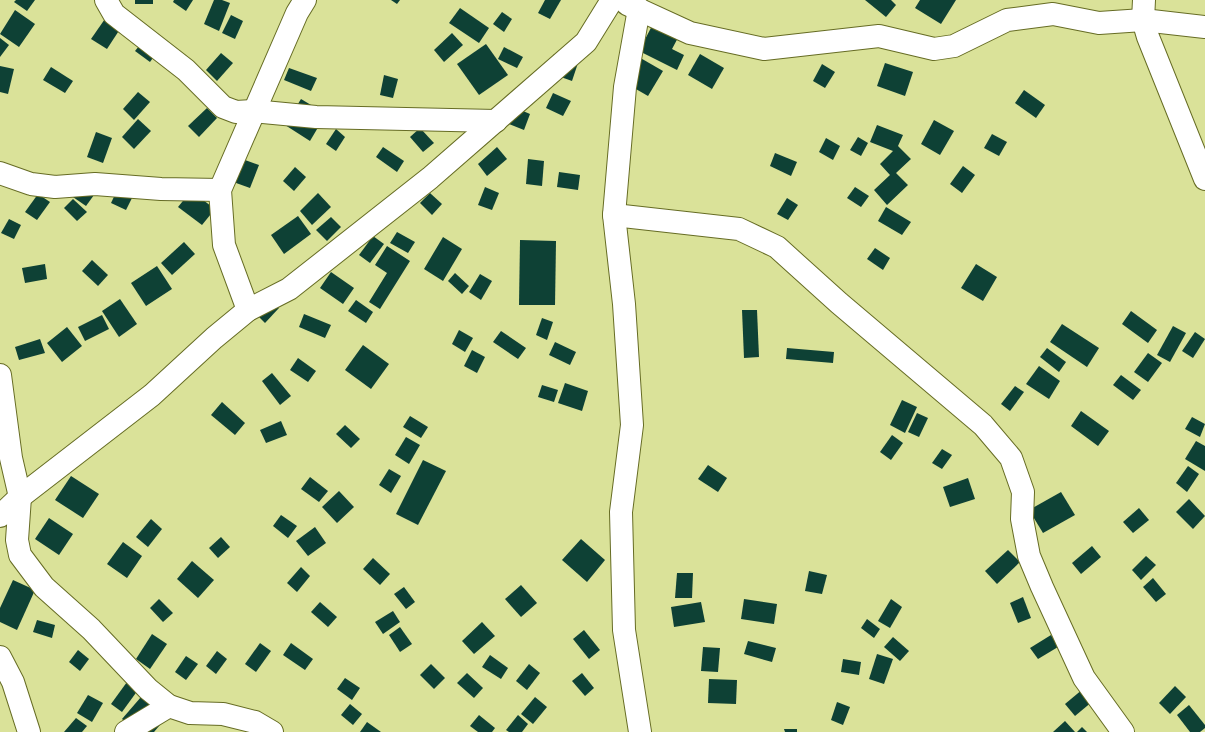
<svg xmlns="http://www.w3.org/2000/svg" width="1205" height="732" font-family="Signika,sans-serif">
<style>
.building{fill:#0e4135}
.lines{fill:none;stroke-linecap:round;stroke-linejoin:round}
.minor-casing{stroke:#666c24;stroke-width:24}
.minor{stroke:#fff;stroke-width:22}
</style>
<rect width="100%" height="100%" fill="#dae299"/>
<g class="building">
<polygon points="16,0 35,0 27,11 14,2"/>
<rect x="135" y="0" width="18" height="4"/>
<polygon points="174,0 193,0 186,11 173,2"/>
<polygon points="214,0 222,0 230,3 219,31 204,24"/>
<polygon points="391,0 400,0 397,4"/>
<polygon points="545,0 561,0 550,19 538,13"/>
<polygon points="865,0 891,0 896,5 886,17"/>
<polygon points="920,0 956,0 941,24 915,8"/>
<polygon points="460,8 489,28 479,43 449,23"/>
<polygon points="15,10 35,24 19,47 0,34"/>
<polygon points="502,12 512,19 504,32 493,24"/>
<polygon points="231,15 243,21 235,39 222,33"/>
<polygon points="107,16 122,26 107,49 91,39"/>
<polygon points="654,22 680,34 672,49 684,55 677,70 639,51"/>
<polygon points="452,33 463,45 444,62 434,50"/>
<polygon points="148,35 162,45 150,62 135,51"/>
<polygon points="0,38 9,45 0,57"/>
<polygon points="486,44 508,75 479,95 457,64"/>
<polygon points="504,47 523,57 517,68 498,59"/>
<polygon points="221,53 233,63 217,81 206,70"/>
<polygon points="554,54 578,63 572,81 547,72"/>
<polygon points="700,54 724,68 712,89 688,75"/>
<polygon points="637,56 663,71 648,96 622,81"/>
<polygon points="885,63 913,72 905,96 877,86"/>
<polygon points="822,64 835,72 825,88 813,81"/>
<polygon points="0,66 14,69 8,94 0,92"/>
<polygon points="51,67 73,81 65,93 43,80"/>
<polygon points="289,68 317,78 311,91 284,80"/>
<polygon points="384,75 398,79 393,98 380,95"/>
<polygon points="1024,90 1045,105 1036,118 1015,103"/>
<polygon points="138,92 150,102 134,120 123,109"/>
<polygon points="553,93 571,101 563,116 546,108"/>
<polygon points="301,99 326,114 310,141 285,125"/>
<polygon points="207,108 217,118 199,137 188,126"/>
<polygon points="516,108 530,114 524,130 509,124"/>
<polygon points="138,119 151,131 134,149 122,137"/>
<polygon points="934,120 954,131 940,155 921,144"/>
<polygon points="877,125 903,135 898,146 911,159 896,173 908,185 887,205 874,190 890,175 880,164 893,151 870,142"/>
<polygon points="420,128 434,143 423,152 410,137"/>
<polygon points="336,129 345,137 336,151 326,144"/>
<polygon points="96,132 112,138 103,163 87,157"/>
<polygon points="992,134 1007,142 999,156 984,148"/>
<polygon points="858,137 868,143 861,156 850,150"/>
<polygon points="826,138 840,146 833,160 819,152"/>
<polygon points="383,147 404,161 397,172 376,157"/>
<polygon points="497,147 507,159 487,176 478,164"/>
<polygon points="775,153 797,162 791,176 770,166"/>
<polygon points="234,156 259,165 250,188 225,179"/>
<polygon points="528,159 544,161 542,186 526,184"/>
<polygon points="963,166 975,175 962,193 950,184"/>
<polygon points="295,167 306,177 294,191 283,181"/>
<polygon points="559,172 580,175 578,190 557,187"/>
<polygon points="86,173 102,184 86,206 70,195"/>
<polygon points="120,184 135,192 126,210 111,203"/>
<polygon points="485,187 499,193 492,210 478,205"/>
<polygon points="855,187 869,196 861,207 847,198"/>
<polygon points="191,191 215,209 202,225 178,207"/>
<polygon points="318,193 331,207 312,225 300,211"/>
<polygon points="430,193 442,204 432,215 420,203"/>
<polygon points="38,194 50,202 37,220 25,212"/>
<polygon points="787,198 798,205 788,220 777,214"/>
<polygon points="73,199 87,212 77,221 64,208"/>
<polygon points="886,207 911,222 902,235 878,221"/>
<polygon points="298,216 311,234 284,254 271,235"/>
<polygon points="331,217 341,227 327,241 316,230"/>
<polygon points="9,219 21,225 14,239 1,233"/>
<polygon points="397,232 415,242 408,253 390,243"/>
<polygon points="373,236 384,244 370,263 359,255"/>
<polygon points="443,237 462,249 443,281 424,269"/>
<polygon points="520,240 556,241 555,305 519,305"/>
<polygon points="184,242 195,254 172,275 161,263"/>
<polygon points="387,246 410,261 380,309 369,302 387,273 375,265"/>
<polygon points="875,248 890,258 883,270 867,259"/>
<polygon points="92,260 108,275 98,286 82,271"/>
<polygon points="45,264 47,279 25,283 22,268"/>
<polygon points="976,264 997,277 983,301 961,288"/>
<polygon points="157,266 172,289 146,306 131,283"/>
<polygon points="331,272 354,288 343,304 320,288"/>
<polygon points="455,273 469,286 462,294 448,281"/>
<polygon points="480,274 492,281 481,300 469,292"/>
<polygon points="270,298 279,308 265,323 256,314"/>
<polygon points="120,299 137,324 119,337 102,311"/>
<polygon points="356,300 373,312 366,323 348,311"/>
<polygon points="742,310 757,310 759,357 744,358"/>
<polygon points="1131,311 1157,330 1148,343 1122,324"/>
<polygon points="304,314 331,325 325,338 299,327"/>
<polygon points="102,315 109,329 85,341 78,327"/>
<polygon points="542,318 553,322 547,340 536,335"/>
<polygon points="1062,324 1099,348 1087,367 1050,342"/>
<polygon points="1173,326 1186,333 1170,362 1157,355"/>
<polygon points="67,327 82,346 62,362 47,343"/>
<polygon points="459,330 473,338 465,352 452,344"/>
<polygon points="501,331 526,348 518,359 493,342"/>
<polygon points="1195,332 1205,339 1193,358 1182,351"/>
<polygon points="40,339 45,353 19,360 15,347"/>
<polygon points="555,342 576,352 570,365 549,355"/>
<polygon points="363,345 389,364 371,389 345,370"/>
<polygon points="787,348 834,352 833,363 786,359"/>
<polygon points="1047,348 1066,362 1059,372 1040,357"/>
<polygon points="472,350 485,357 477,373 464,366"/>
<polygon points="1148,353 1162,363 1148,382 1134,372"/>
<polygon points="298,358 316,371 308,382 290,370"/>
<polygon points="1039,366 1060,381 1049,399 1026,384"/>
<polygon points="272,373 291,396 280,405 262,381"/>
<polygon points="1121,375 1141,390 1133,400 1113,385"/>
<polygon points="565,383 588,391 582,411 558,403"/>
<polygon points="542,385 558,390 554,402 538,397"/>
<polygon points="1015,386 1024,392 1010,411 1001,404"/>
<polygon points="902,400 917,407 905,433 890,425"/>
<polygon points="222,402 245,423 235,435 211,415"/>
<polygon points="1081,411 1109,431 1098,446 1071,426"/>
<polygon points="917,413 928,418 919,437 908,432"/>
<polygon points="410,416 428,427 421,438 403,427"/>
<polygon points="1192,417 1205,424 1200,437 1185,429"/>
<polygon points="281,421 287,435 266,443 260,430"/>
<polygon points="345,425 360,439 351,448 336,434"/>
<polygon points="892,435 903,443 891,460 880,452"/>
<polygon points="406,437 420,445 409,464 395,455"/>
<polygon points="1196,441 1205,446 1205,471 1185,459"/>
<polygon points="942,449 952,455 942,469 932,463"/>
<polygon points="423,460 446,471 418,525 396,514"/>
<polygon points="708,465 727,478 718,492 698,479"/>
<polygon points="1188,466 1199,474 1187,492 1176,483"/>
<polygon points="389,469 401,476 391,493 379,485"/>
<polygon points="71,476 99,494 83,518 55,500"/>
<polygon points="310,477 328,491 319,502 301,489"/>
<polygon points="968,478 975,499 950,507 943,487"/>
<polygon points="339,491 354,507 337,523 322,507"/>
<polygon points="1061,492 1075,515 1043,533 1029,510"/>
<polygon points="1189,499 1205,516 1193,529 1176,512"/>
<polygon points="1139,508 1149,520 1133,533 1123,522"/>
<polygon points="281,515 297,526 288,538 273,526"/>
<polygon points="49,518 73,534 59,555 35,539"/>
<polygon points="151,519 162,529 148,547 136,537"/>
<polygon points="315,527 326,543 308,556 296,541"/>
<polygon points="221,537 230,547 218,558 209,548"/>
<polygon points="581,539 605,560 587,582 562,560"/>
<polygon points="123,542 142,556 127,578 107,564"/>
<polygon points="1092,546 1101,557 1081,574 1072,563"/>
<polygon points="1008,550 1020,562 997,584 985,571"/>
<polygon points="1146,556 1156,565 1141,580 1132,570"/>
<polygon points="373,558 390,574 380,585 363,569"/>
<polygon points="192,561 214,580 198,598 177,579"/>
<polygon points="301,567 310,576 297,592 287,583"/>
<polygon points="809,571 827,575 822,594 805,591"/>
<polygon points="677,573 693,573 692,598 675,598"/>
<polygon points="1153,578 1166,594 1156,602 1143,587"/>
<polygon points="13,580 35,590 17,630 0,622 0,608"/>
<polygon points="521,585 537,603 521,617 505,599"/>
<polygon points="404,587 415,602 406,609 394,594"/>
<polygon points="1023,597 1031,618 1018,623 1010,603"/>
<polygon points="159,599 173,613 163,622 150,608"/>
<polygon points="744,599 777,604 774,624 741,619"/>
<polygon points="891,599 902,607 890,628 878,621"/>
<polygon points="320,602 337,617 328,627 311,612"/>
<polygon points="701,602 705,622 674,627 671,607"/>
<polygon points="393,611 400,622 383,634 375,622"/>
<polygon points="867,619 880,629 874,638 861,628"/>
<polygon points="37,620 55,625 52,638 33,632"/>
<polygon points="482,622 495,636 474,654 462,641"/>
<polygon points="400,627 412,644 400,652 389,635"/>
<polygon points="584,630 600,650 589,659 573,639"/>
<polygon points="152,634 167,644 150,669 136,659"/>
<polygon points="1051,635 1058,647 1038,659 1030,648"/>
<polygon points="893,637 909,651 900,661 884,647"/>
<polygon points="748,641 776,648 772,662 744,654"/>
<polygon points="260,643 271,651 256,672 245,664"/>
<polygon points="291,643 313,659 305,670 283,655"/>
<polygon points="703,647 720,648 718,672 701,671"/>
<polygon points="78,650 89,659 80,671 69,662"/>
<polygon points="217,651 227,659 216,674 206,666"/>
<polygon points="877,654 893,659 884,684 869,679"/>
<polygon points="490,655 508,668 501,679 482,667"/>
<polygon points="186,656 198,664 186,680 175,672"/>
<polygon points="843,659 861,662 859,675 841,672"/>
<polygon points="431,664 445,678 434,689 420,675"/>
<polygon points="529,664 540,673 527,690 516,681"/>
<polygon points="467,673 483,688 474,698 457,683"/>
<polygon points="582,673 594,688 585,696 572,681"/>
<polygon points="345,678 360,688 352,700 337,689"/>
<polygon points="709,679 737,680 736,704 708,703"/>
<polygon points="127,682 138,690 122,712 111,704"/>
<polygon points="1175,686 1186,697 1170,714 1159,703"/>
<polygon points="1083,689 1093,701 1075,716 1065,704"/>
<polygon points="88,695 103,703 92,722 77,713"/>
<polygon points="141,697 165,719 154,732 137,732 122,719"/>
<polygon points="535,697 547,707 533,724 521,714"/>
<polygon points="837,702 850,707 843,725 831,720"/>
<polygon points="350,704 362,714 353,725 341,715"/>
<polygon points="1189,705 1205,725 1205,728 1200,732 1190,732 1177,715"/>
<polygon points="479,715 495,728 492,732 478,732 470,726"/>
<polygon points="518,715 528,724 522,732 509,732 506,730"/>
<polygon points="76,718 87,726 82,732 64,732"/>
<polygon points="1065,721 1075,732 1053,732"/>
<polygon points="367,722 381,732 360,732"/>
<polygon points="1082,727 1087,732 1077,732"/>
<polygon points="784,729 797,729 797,732 785,732"/>
</g>
<g class="lines">
<defs>
<g id="minor">
<polyline points="106,0 114,14 186,70 223,107 236,112 253,111 316,117 496,121"/>
<polyline points="1144,0 1143,20 1148,37 1205,179"/>
<polyline points="627,4 690,33 764,49 879,36 934,49 954,46 1007,20 1053,14 1099,23 1143,20 1205,27"/>
<polyline points="639,9 625,87 614,215 624,304 632,425 621,512 624,630 640,732"/>
<polyline points="0,173 31,184 55,187 95,184 161,189 220,190"/>
<polyline points="614,215 739,229 777,247 839,303 983,425 1011,458 1023,492 1022,519 1029,556 1042,587 1084,678 1123,732"/>
<polyline points="248,310 224,245 220,190 297,13 305,0"/>
<polyline points="0,375 11,458 20,497 17,540 20,555 44,587 91,629 148,689 169,706 190,713 223,714 255,722 272,732"/>
<polyline points="0,516 20,497 152,395 214,338 248,310 289,289 430,178 586,42 612,0"/>
<polyline points="0,657 13,682 29,732"/>
<polyline points="126,732 169,706"/>
</g>
</defs>
<use href="#minor" class="minor-casing"/>
<use href="#minor" class="minor"/>
</g>
</svg>
